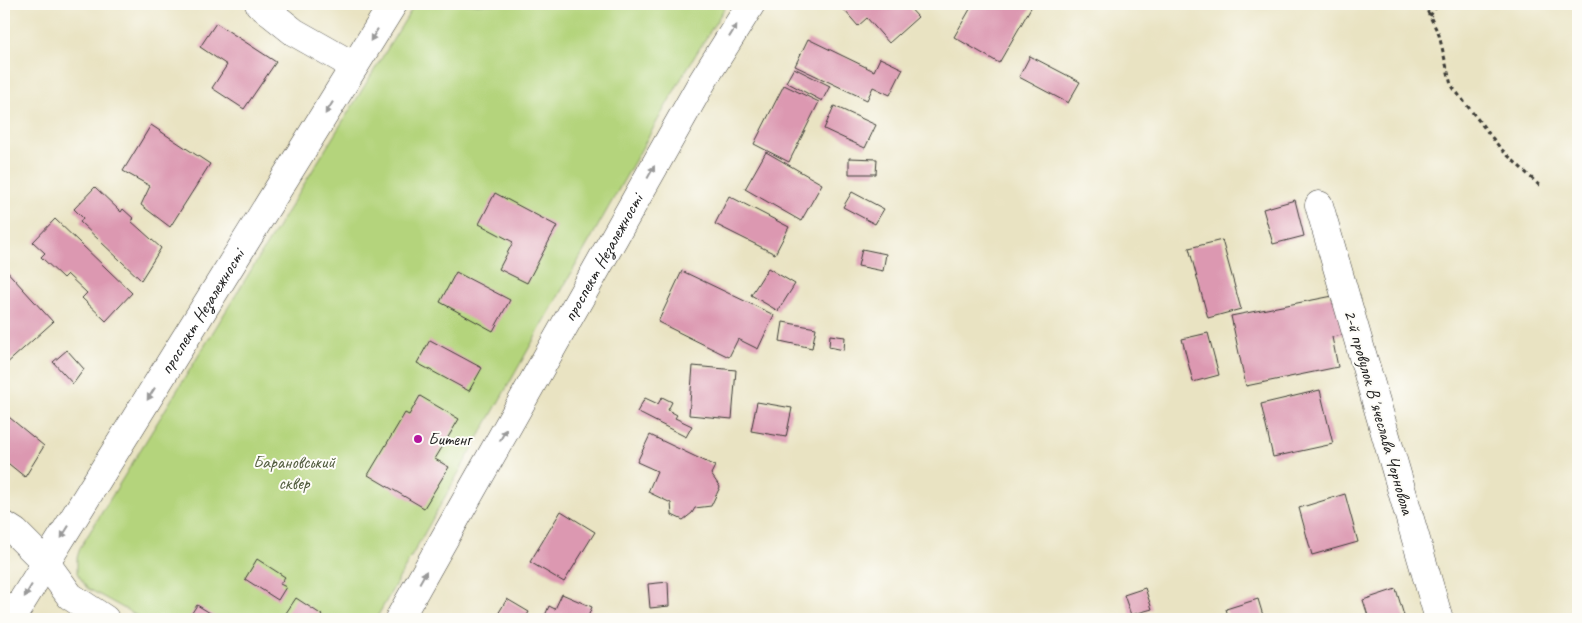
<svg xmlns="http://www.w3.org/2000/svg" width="1582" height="623" font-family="Caveat,sans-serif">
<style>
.green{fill:#b4d47c;stroke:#68784c}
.building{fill:#dc98b1}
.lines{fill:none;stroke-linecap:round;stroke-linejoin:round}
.minor-casing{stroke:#3b3a35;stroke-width:29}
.major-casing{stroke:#3b3a35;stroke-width:29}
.path{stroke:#3b3a35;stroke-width:3;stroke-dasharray:4 4;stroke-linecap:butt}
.minor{stroke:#fff;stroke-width:28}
.major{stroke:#fff;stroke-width:28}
.oneway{fill:#999}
.poi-dot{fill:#b5179e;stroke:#fdfcf7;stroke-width:2}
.labels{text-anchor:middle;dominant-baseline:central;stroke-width:4;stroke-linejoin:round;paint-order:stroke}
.street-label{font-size:18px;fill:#1c1c1c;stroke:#fdfcf7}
.poi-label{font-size:18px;fill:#1c1c1c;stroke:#fdfcf7;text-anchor:start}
.park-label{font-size:18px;fill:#515c3e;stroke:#fdfcf7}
</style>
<rect width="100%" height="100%" fill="#fdfcf7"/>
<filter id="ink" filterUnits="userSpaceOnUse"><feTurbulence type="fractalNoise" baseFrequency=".02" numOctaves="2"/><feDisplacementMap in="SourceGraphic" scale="10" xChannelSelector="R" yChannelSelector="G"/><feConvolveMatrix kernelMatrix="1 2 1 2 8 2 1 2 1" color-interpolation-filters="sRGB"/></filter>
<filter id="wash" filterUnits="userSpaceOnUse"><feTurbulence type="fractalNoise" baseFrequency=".0096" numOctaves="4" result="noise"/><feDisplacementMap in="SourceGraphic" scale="20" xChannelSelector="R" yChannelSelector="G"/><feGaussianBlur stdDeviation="1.12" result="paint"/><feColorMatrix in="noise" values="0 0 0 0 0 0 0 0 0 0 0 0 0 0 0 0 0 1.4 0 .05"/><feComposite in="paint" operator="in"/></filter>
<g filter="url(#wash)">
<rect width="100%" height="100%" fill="#e9e3c2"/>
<polygon class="green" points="415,4 727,4 685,72 376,619 143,619 87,588 77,573 77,558 80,548"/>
<g id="blocks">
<g class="building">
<polygon points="839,4 906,4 918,17 889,43 867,18 858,26"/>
<polygon points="973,4 1033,4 999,63 954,37"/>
<polygon points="216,23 276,62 244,109 212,88 227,65 200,47"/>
<polygon points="808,39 874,71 880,58 903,69 890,95 873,87 867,100 795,66"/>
<polygon points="1030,56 1080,82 1068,103 1019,77"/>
<polygon points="794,68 830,86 822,101 786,82"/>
<polygon points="784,85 819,102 789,162 754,144"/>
<polygon points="834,106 876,125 865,148 824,129"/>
<polygon points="151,125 210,164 170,227 141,205 150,186 123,171"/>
<polygon points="766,152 822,184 801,221 745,189"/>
<polygon points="849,158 877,159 876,174 849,174"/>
<polygon points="95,187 121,212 123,209 134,219 131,221 161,248 141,280 80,222 83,218 74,209"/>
<polygon points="852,192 884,209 875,224 843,207"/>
<polygon points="495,193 557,226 527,283 499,269 513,242 479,224"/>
<polygon points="729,196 789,227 775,254 715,224"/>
<polygon points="1295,200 1304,236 1273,244 1263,209"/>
<polygon points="55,219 132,293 106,321 82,298 87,293 67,274 63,278 41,257 45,253 33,242"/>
<polygon points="1222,240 1241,309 1208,318 1189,248"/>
<polygon points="862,249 886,254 883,271 858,266"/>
<polygon points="4,268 53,322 4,366"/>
<polygon points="768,268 795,284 778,311 751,295"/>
<polygon points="682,271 774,315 758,349 738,339 729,357 658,322"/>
<polygon points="456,272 510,300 493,331 440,302"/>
<polygon points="1338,295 1347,334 1332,337 1338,367 1246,386 1231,316"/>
<polygon points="783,322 816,328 812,348 780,341"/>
<polygon points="1208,333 1219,375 1193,382 1182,339"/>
<polygon points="830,335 845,337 844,350 829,347"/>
<polygon points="430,340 482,368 469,391 417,363"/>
<polygon points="67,350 84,369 73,384 53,362"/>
<polygon points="693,366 736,370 732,419 689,415"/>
<polygon points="1320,390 1333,444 1273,457 1261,404"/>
<polygon points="420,396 459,419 435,459 449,467 424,508 368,475 405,413 409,415"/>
<polygon points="662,397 672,402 668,410 677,415 675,418 692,426 686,437 637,412 645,398 658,404"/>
<polygon points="757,402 792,408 786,437 751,431"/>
<polygon points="4,413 44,446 25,477 4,460"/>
<polygon points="650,435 715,466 711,474 720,487 711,506 695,508 692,513 683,520 672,515 671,503 648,492 657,471 637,462"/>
<polygon points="1345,494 1358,542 1312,555 1299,508"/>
<polygon points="561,511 595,532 564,582 530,562"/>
<polygon points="257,559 285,577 280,584 286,587 278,600 245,579"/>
<polygon points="668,582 669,606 650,608 648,584"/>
<polygon points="1145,588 1152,609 1131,615 1124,595"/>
<polygon points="1396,589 1405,619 1369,619 1363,600"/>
<polygon points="562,594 592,607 587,619 544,618 549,606 555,609"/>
<polygon points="296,598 322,615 319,619 282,619"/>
<polygon points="507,599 529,612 525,619 495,619"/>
<polygon points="1258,599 1264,619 1229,619 1226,609"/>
<polygon points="197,605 220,619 188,619"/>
</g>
</g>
</g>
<g filter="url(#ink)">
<use href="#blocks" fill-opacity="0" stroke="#3b3a35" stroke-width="1"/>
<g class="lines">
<defs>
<g id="minor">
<polyline points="259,4 294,32 354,66"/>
<polyline points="1319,205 1439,619"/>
<polyline points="4,525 15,532 46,563"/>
</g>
<g id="major">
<polyline points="46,563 70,596 105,619"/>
<path id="s1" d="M 11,619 L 393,4"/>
<path id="s2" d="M 399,619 L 702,82 L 751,4"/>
</g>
</defs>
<use href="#minor" class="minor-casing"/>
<use href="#major" class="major-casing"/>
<g class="path">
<polyline points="1424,4 1439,35 1451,85 1501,149 1542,188"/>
<polyline points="1430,16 1438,4"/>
</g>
<use href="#minor" class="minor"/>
<use href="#major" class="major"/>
</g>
<defs><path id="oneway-solid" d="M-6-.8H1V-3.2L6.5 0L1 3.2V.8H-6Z" transform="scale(1.25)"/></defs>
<g class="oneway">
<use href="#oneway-solid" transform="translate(733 31) rotate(-58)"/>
<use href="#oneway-solid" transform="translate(374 35) rotate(122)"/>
<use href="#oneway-solid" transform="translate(329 108) rotate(122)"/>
<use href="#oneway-solid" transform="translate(651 172) rotate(-61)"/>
<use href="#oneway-solid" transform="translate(151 394) rotate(122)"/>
<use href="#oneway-solid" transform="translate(503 435) rotate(-61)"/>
<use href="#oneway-solid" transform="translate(65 532) rotate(122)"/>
<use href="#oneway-solid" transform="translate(423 577) rotate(-61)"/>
<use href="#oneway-solid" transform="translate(28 591) rotate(121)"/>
</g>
</g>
<circle class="poi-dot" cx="418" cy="439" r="5"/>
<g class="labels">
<g class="street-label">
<text stroke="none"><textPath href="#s2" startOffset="415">проспект Незалежності</textPath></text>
<text stroke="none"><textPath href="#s1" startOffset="362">проспект Незалежності</textPath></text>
<text transform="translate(1379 412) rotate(74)">2-й провулок Вʼячеслава Чорновола</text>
</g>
<g class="poi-label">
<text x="428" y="439">Битенг</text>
</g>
<g class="park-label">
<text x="294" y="462">Барановський<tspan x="294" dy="21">сквер</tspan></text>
</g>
</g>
<rect width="1582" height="623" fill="none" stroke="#fdfcf7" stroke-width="20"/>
</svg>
